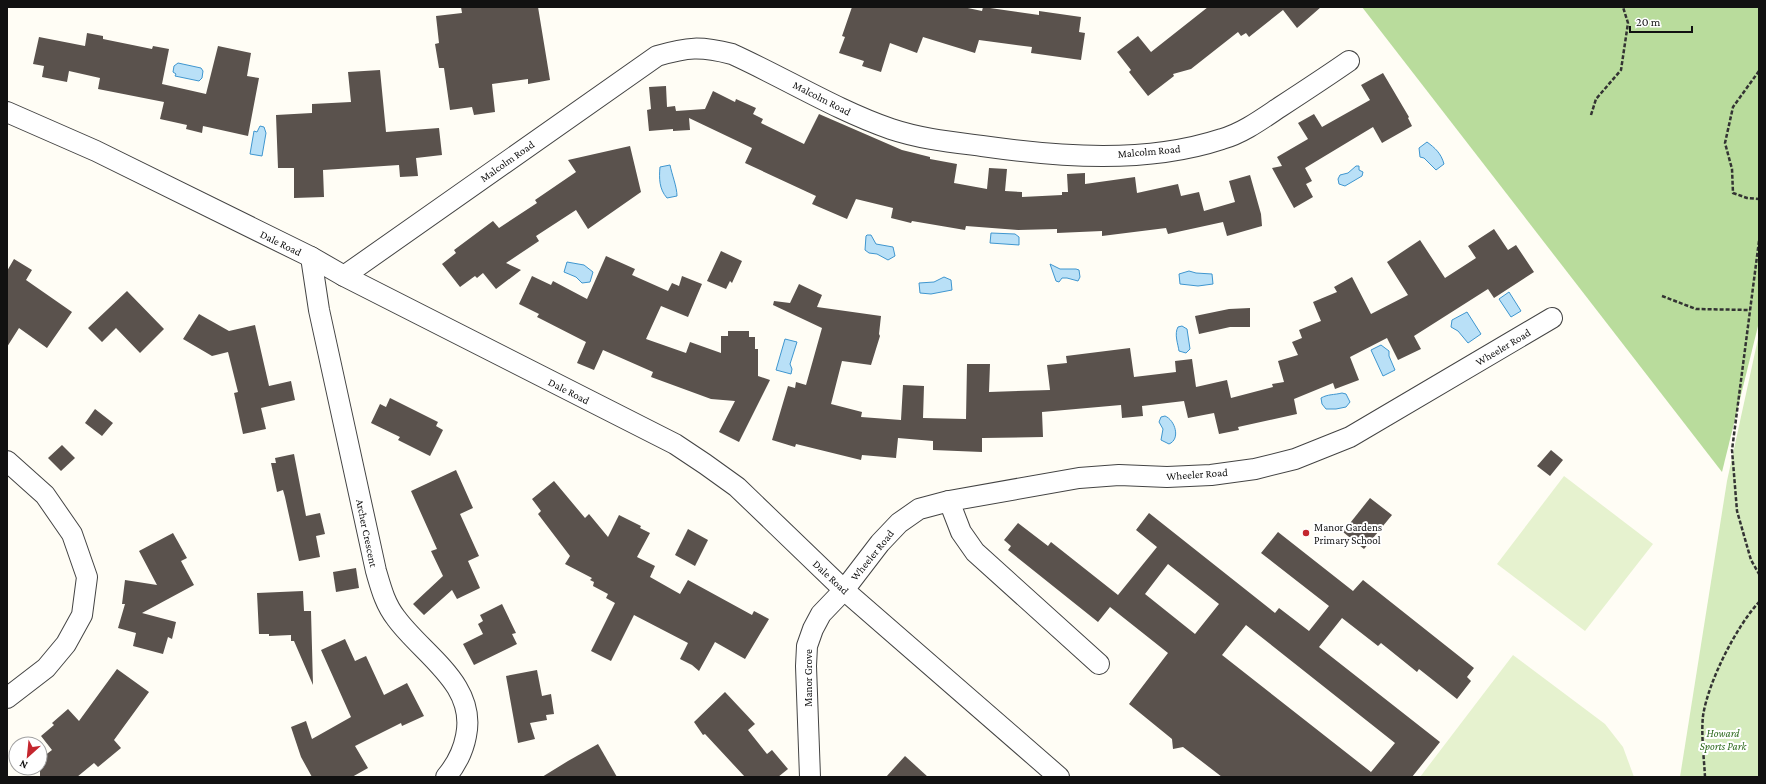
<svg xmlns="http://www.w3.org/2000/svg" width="1766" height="784" font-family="'Crimson Pro',serif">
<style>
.green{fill:#d5ebbd}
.forest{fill:#b9dc9c}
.pitch{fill:#e6f2cf}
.water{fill:#b9e0f7;stroke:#3f96cf}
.building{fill:#5a524d;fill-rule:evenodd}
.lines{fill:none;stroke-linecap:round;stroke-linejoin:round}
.minor-casing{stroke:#444;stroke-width:22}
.path{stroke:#333;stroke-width:2.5;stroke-dasharray:4 2;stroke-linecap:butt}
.minor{stroke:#fff;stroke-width:20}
.poi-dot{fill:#c4262e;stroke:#fff;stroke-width:1.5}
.labels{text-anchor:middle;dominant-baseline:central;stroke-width:4;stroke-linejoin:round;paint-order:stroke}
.street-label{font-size:11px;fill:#111;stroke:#fff}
.poi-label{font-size:11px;fill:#111;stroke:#fff;text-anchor:start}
.park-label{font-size:11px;font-style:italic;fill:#2f6b1f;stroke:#fff}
</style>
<rect width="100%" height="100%" fill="#fffdf5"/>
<polygon class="green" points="1759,334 1759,777 1680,777 1727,481"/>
<polygon class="forest" points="1362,7 1759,7 1759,322 1722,472"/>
<g class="pitch">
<polygon points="1564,476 1653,544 1585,631 1497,564"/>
<polygon points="1513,655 1605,724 1623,747 1634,777 1420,777"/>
</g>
<g class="water">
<polygon points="178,63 201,68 203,71 202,78 199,81 175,76 176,74 173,72 174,66"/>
<polygon points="260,126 264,127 266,133 262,156 250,154 254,131 257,132"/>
<path d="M 1427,142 C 1435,148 1441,153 1444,164 L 1436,170 L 1424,158 L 1420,157 L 1419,148 Z"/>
<path d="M 670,165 C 672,175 677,187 677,196 L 667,198 C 659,189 659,178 660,167 Z"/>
<polygon points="1356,166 1359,166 1359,170 1363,172 1362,176 1345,186 1339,184 1338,179 1340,175 1348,173"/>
<polygon points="991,233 1015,234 1019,237 1019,245 990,243"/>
<polygon points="867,235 871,235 876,244 893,247 895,256 888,260 877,254 869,253 865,250 866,236"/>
<polygon points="567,262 584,265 593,272 590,282 582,283 576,277 564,272"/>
<polygon points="1050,264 1060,269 1076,269 1079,270 1080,277 1078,281 1067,278 1062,278 1059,282 1056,281"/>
<polygon points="1189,271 1196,273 1212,274 1213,284 1198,286 1180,284 1179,274"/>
<polygon points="944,277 951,280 952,290 931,294 920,293 919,283 934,282"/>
<polygon points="1509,292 1521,311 1511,317 1499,299"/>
<polygon points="1467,312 1481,334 1468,343 1458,331 1451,327 1452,320"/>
<path d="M 1182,326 L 1187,329 L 1190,349 L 1186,353 L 1179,351 C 1178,344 1174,334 1178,327 Z"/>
<polygon points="785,339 797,342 790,364 792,369 791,374 776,370"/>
<polygon points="1381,345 1389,351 1389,356 1395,370 1383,376 1371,350"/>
<path d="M 1342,393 L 1346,394 L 1350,402 L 1346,407 L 1336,409 L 1326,409 L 1322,404 L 1321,398 C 1328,394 1334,395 1342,393 Z"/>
<path d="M 1165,416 C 1175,420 1181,439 1169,444 L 1161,440 L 1163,429 L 1159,422 L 1161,417 Z"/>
</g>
<g class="building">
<polygon points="461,7 538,7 550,80 528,84 528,79 492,84 495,112 474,115 472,107 450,110 444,68 439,68 435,44 439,43 436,16 462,13"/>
<polygon points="852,7 963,7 982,11 983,7 1039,15 1039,11 1081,17 1079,32 1085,33 1081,60 1031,53 1032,47 979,40 975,53 923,37 917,53 890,43 881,72 862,66 864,61 839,53 845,37 842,36"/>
<polygon points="1208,7 1321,7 1297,28 1283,10 1249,37 1246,33 1241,36 1238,32 1191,69 1173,74 1174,76 1148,96 1129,72 1131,70 1117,52 1138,36 1151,52"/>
<polygon points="87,33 103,36 103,39 152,49 153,46 169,49 162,84 206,94 218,46 251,53 247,76 259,78 248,136 203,126 202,133 186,129 187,125 160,119 164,102 98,89 100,78 69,71 67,82 42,77 44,66 33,64 39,37 85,46"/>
<polygon points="380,70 386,132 439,128 442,155 416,158 418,176 400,177 399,165 323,170 324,197 294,198 294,168 278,168 276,115 312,113 312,104 351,102 348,72"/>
<polygon points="1383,73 1409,117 1408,118 1412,126 1382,143 1373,127 1305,168 1312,181 1306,184 1313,197 1294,208 1272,168 1282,166 1277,157 1308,139 1298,123 1314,114 1322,127 1370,100 1361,85"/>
<polygon points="666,86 667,107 675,106 676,111 705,109 713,91 735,102 736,99 756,108 753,114 763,119 761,123 804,144 819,114 902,150 930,157 930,159 957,164 954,183 987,189 989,168 1007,169 1005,191 1022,192 1022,197 1062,195 1062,192 1068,192 1067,174 1085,173 1085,184 1135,177 1137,193 1178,184 1181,196 1199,192 1204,211 1235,202 1229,181 1250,175 1261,214 1262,226 1227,236 1223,222 1168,234 1166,228 1102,236 1102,231 1057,233 1057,229 1018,230 966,226 965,230 912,221 911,223 891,218 893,208 856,199 847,219 812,204 816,196 745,163 752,148 689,118 690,130 673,131 673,129 649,131 647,110 651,109 649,87"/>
<polygon points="630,146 641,192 588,229 576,210 536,236 539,241 506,263 521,270 496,289 483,273 477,278 475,276 460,287 442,264 456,253 454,250 493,221 499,228 537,203 535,200 576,172 568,160"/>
<polygon points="1494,229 1508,250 1516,245 1534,272 1494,298 1488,289 1414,336 1421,349 1398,360 1387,338 1350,357 1359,380 1335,389 1333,383 1294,399 1297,414 1238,427 1239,430 1219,434 1214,413 1188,418 1184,401 1142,406 1143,416 1122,418 1121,405 1042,412 1043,437 982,438 982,452 933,450 933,441 898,438 896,458 862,455 861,460 796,444 795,447 772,440 788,386 795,388 796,382 806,385 822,328 773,305 774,301 790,303 799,284 822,295 817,307 881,316 879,334 880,336 871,365 842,361 831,404 862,412 861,417 901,420 903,385 924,386 923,418 966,419 967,364 990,364 989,392 1050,390 1047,365 1067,363 1066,356 1130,348 1134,377 1176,372 1175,361 1192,359 1196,387 1227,380 1231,398 1273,387 1272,384 1284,382 1278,361 1298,355 1292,342 1302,338 1299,330 1321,321 1313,302 1337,292 1334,287 1352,277 1371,314 1408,295 1387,262 1420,240 1445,278 1476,258 1468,246"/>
<polygon points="721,251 742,261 732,283 730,281 726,289 707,281"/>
<polygon points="606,256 635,269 632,275 668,291 672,283 679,286 682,276 702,284 688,317 661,306 646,339 686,353 690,342 721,353 721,336 728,336 728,331 749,331 749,337 755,337 755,349 758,349 758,376 770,380 739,442 719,432 735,401 711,399 651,377 653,372 603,350 594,370 577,363 586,342 537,317 539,314 519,304 532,276 551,285 553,281 587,299"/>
<polygon points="14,259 32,270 26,280 72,312 47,348 19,328 7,347 7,271"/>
<polygon points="127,291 164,329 140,353 116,328 102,342 88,328"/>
<polygon points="1250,308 1250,327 1230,327 1199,334 1195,316 1229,309"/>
<polygon points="199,314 229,331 255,325 269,386 291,381 295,400 261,408 266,429 243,434 234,393 238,392 228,352 212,356 183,339"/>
<polygon points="390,398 438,422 436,426 443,430 430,456 398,440 400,437 371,423 380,404 386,407"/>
<polygon points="95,409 113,423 102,436 85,423"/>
<polygon points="62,445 75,458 61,471 48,458"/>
<polygon points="1551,450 1563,460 1550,476 1537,466"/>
<polygon points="294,454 306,516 320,513 325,534 316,536 320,557 299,561 285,497 283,490 277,492 271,463 276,463 275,458"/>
<polygon points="456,470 473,508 460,514 479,556 468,561 480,588 457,599 452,590 424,615 413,604 443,576 431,551 437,549 411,491"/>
<polygon points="554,481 585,518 589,514 608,537 619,515 641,526 640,528 650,533 637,557 655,566 650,577 680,594 688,580 752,615 754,611 769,619 745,659 715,642 699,671 692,665 680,659 688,643 634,615 611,661 591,651 615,603 606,598 608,594 593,586 594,582 590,580 592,578 565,564 570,556 538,514 541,511 532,499"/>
<polygon points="1370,498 1392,515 1364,549 1343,532"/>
<path d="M 1149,513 L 1275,613 L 1279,608 L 1309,631 L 1329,606 L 1261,553 L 1278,532 L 1353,591 L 1363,580 L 1474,668 L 1467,677 L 1471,681 L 1457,699 L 1419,669 L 1417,672 L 1381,643 L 1378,646 L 1342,618 L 1319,647 L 1440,742 L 1412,777 L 1222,777 L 1183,747 L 1173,749 L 1172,739 L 1129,704 L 1168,653 L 1110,607 L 1098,622 L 1008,550 L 1011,546 L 1004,540 L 1018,523 L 1048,546 L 1051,542 L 1118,595 L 1157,547 L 1136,530 ZM 1168,564 L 1219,604 L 1195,634 L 1145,594 ZM 1246,625 L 1395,743 L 1371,772 L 1222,655 Z"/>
<polygon points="688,529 708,540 695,566 675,555"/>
<polygon points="173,533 187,558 181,561 194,585 142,613 176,622 172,639 168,637 163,654 133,646 136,633 118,628 125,604 122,604 125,580 157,585 139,551"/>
<polygon points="356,568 359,588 336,592 333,572"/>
<polygon points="303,591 304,611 311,611 313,685 294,641 291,641 291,635 269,636 269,634 259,634 257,593"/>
<polygon points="502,604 516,633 512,634 517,644 474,665 463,644 483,634 478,624 483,621 480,615"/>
<polygon points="345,639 355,661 366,656 384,695 407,683 424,716 402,726 401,723 355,746 368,768 352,777 312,777 301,757 291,727 306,721 312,739 351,717 321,650"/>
<polygon points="117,669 149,692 114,740 121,748 98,767 94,763 77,777 40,777 40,759 52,750 41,736 54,725 52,723 68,709 79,721"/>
<polygon points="537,670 542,696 551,694 554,714 546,715 547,720 530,723 535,739 518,743 506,676"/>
<polygon points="725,692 755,724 748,730 767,754 772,750 788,769 778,777 745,777 705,734 703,735 694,722"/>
<polygon points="598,744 617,777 542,777 568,761"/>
<polygon points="905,756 928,777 886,777"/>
</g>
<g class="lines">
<defs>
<g id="minor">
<polyline points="7,112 96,151 311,257 344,276 675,444 705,464 737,487 844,590 1059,777"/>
<path d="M 311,257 L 319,310 L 376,571 C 381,588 385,604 396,618 C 423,655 477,684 466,736 C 463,752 456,765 446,777"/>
<path d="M 344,276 L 657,56 C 688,47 700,46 732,54 C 785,78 836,110 891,129 C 921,139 951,142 982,146 C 1060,157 1146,164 1222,139 C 1243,133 1262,119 1280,107 C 1303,92 1326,77 1349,61"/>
<polyline points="7,461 45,495 72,534 87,577 82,615 66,644 46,668 7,698"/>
<polyline points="949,501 961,532 975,552 1099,664"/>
<polyline points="810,777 806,666 807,646 813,629 821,614 844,590 880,543 899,523 919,509 949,501 1079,478 1119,475 1167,477 1211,475 1255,469 1295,459 1350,437 1552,318"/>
</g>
</defs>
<use href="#minor" class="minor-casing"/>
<g class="path">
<polyline points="1759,71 1733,107 1725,143 1732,169 1733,193 1747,198 1759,199"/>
<polyline points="1591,115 1596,99 1621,70 1628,23 1623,7"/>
<polyline points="1759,241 1732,450 1737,511 1751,560 1759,574"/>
<polyline points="1662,296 1696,309 1750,310"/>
<path d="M 1705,777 C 1704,758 1701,734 1703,716 C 1708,682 1736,627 1759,602"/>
</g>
<use href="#minor" class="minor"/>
</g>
<circle class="poi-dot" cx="1306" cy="533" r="4"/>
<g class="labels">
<g class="street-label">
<text transform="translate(822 98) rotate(27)">Malcolm Road</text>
<text transform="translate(1149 151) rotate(-5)">Malcolm Road</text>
<text transform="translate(507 161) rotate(-35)">Malcolm Road</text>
<text transform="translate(281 243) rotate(26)">Dale Road</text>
<text transform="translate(1503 347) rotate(-31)">Wheeler Road</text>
<text transform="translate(569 391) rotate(27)">Dale Road</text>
<text transform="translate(1197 474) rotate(-4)">Wheeler Road</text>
<text transform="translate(367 533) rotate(78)">Archer Crescent</text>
<text transform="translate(872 555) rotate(-51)">Wheeler Road</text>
<text transform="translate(831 577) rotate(43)">Dale Road</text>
<text transform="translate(808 678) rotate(-90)">Manor Grove</text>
</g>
<g class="poi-label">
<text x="1314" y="527">Manor Gardens<tspan x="1314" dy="13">Primary School</tspan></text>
</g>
<g class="park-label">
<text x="1723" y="733">Howard<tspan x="1723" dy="13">Sports Park</tspan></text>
</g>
</g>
<rect width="1766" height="784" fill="none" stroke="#111111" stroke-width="16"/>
<g transform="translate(28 756) rotate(207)"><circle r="19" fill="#ffffff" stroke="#a0a0a0"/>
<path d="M0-3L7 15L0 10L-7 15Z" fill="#c4262e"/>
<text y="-6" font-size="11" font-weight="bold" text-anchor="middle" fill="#111111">N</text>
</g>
<path d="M1630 26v6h62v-6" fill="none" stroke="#111111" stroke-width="2"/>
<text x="1636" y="26" font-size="12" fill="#111111" stroke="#ffffff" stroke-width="3" paint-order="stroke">20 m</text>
</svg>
